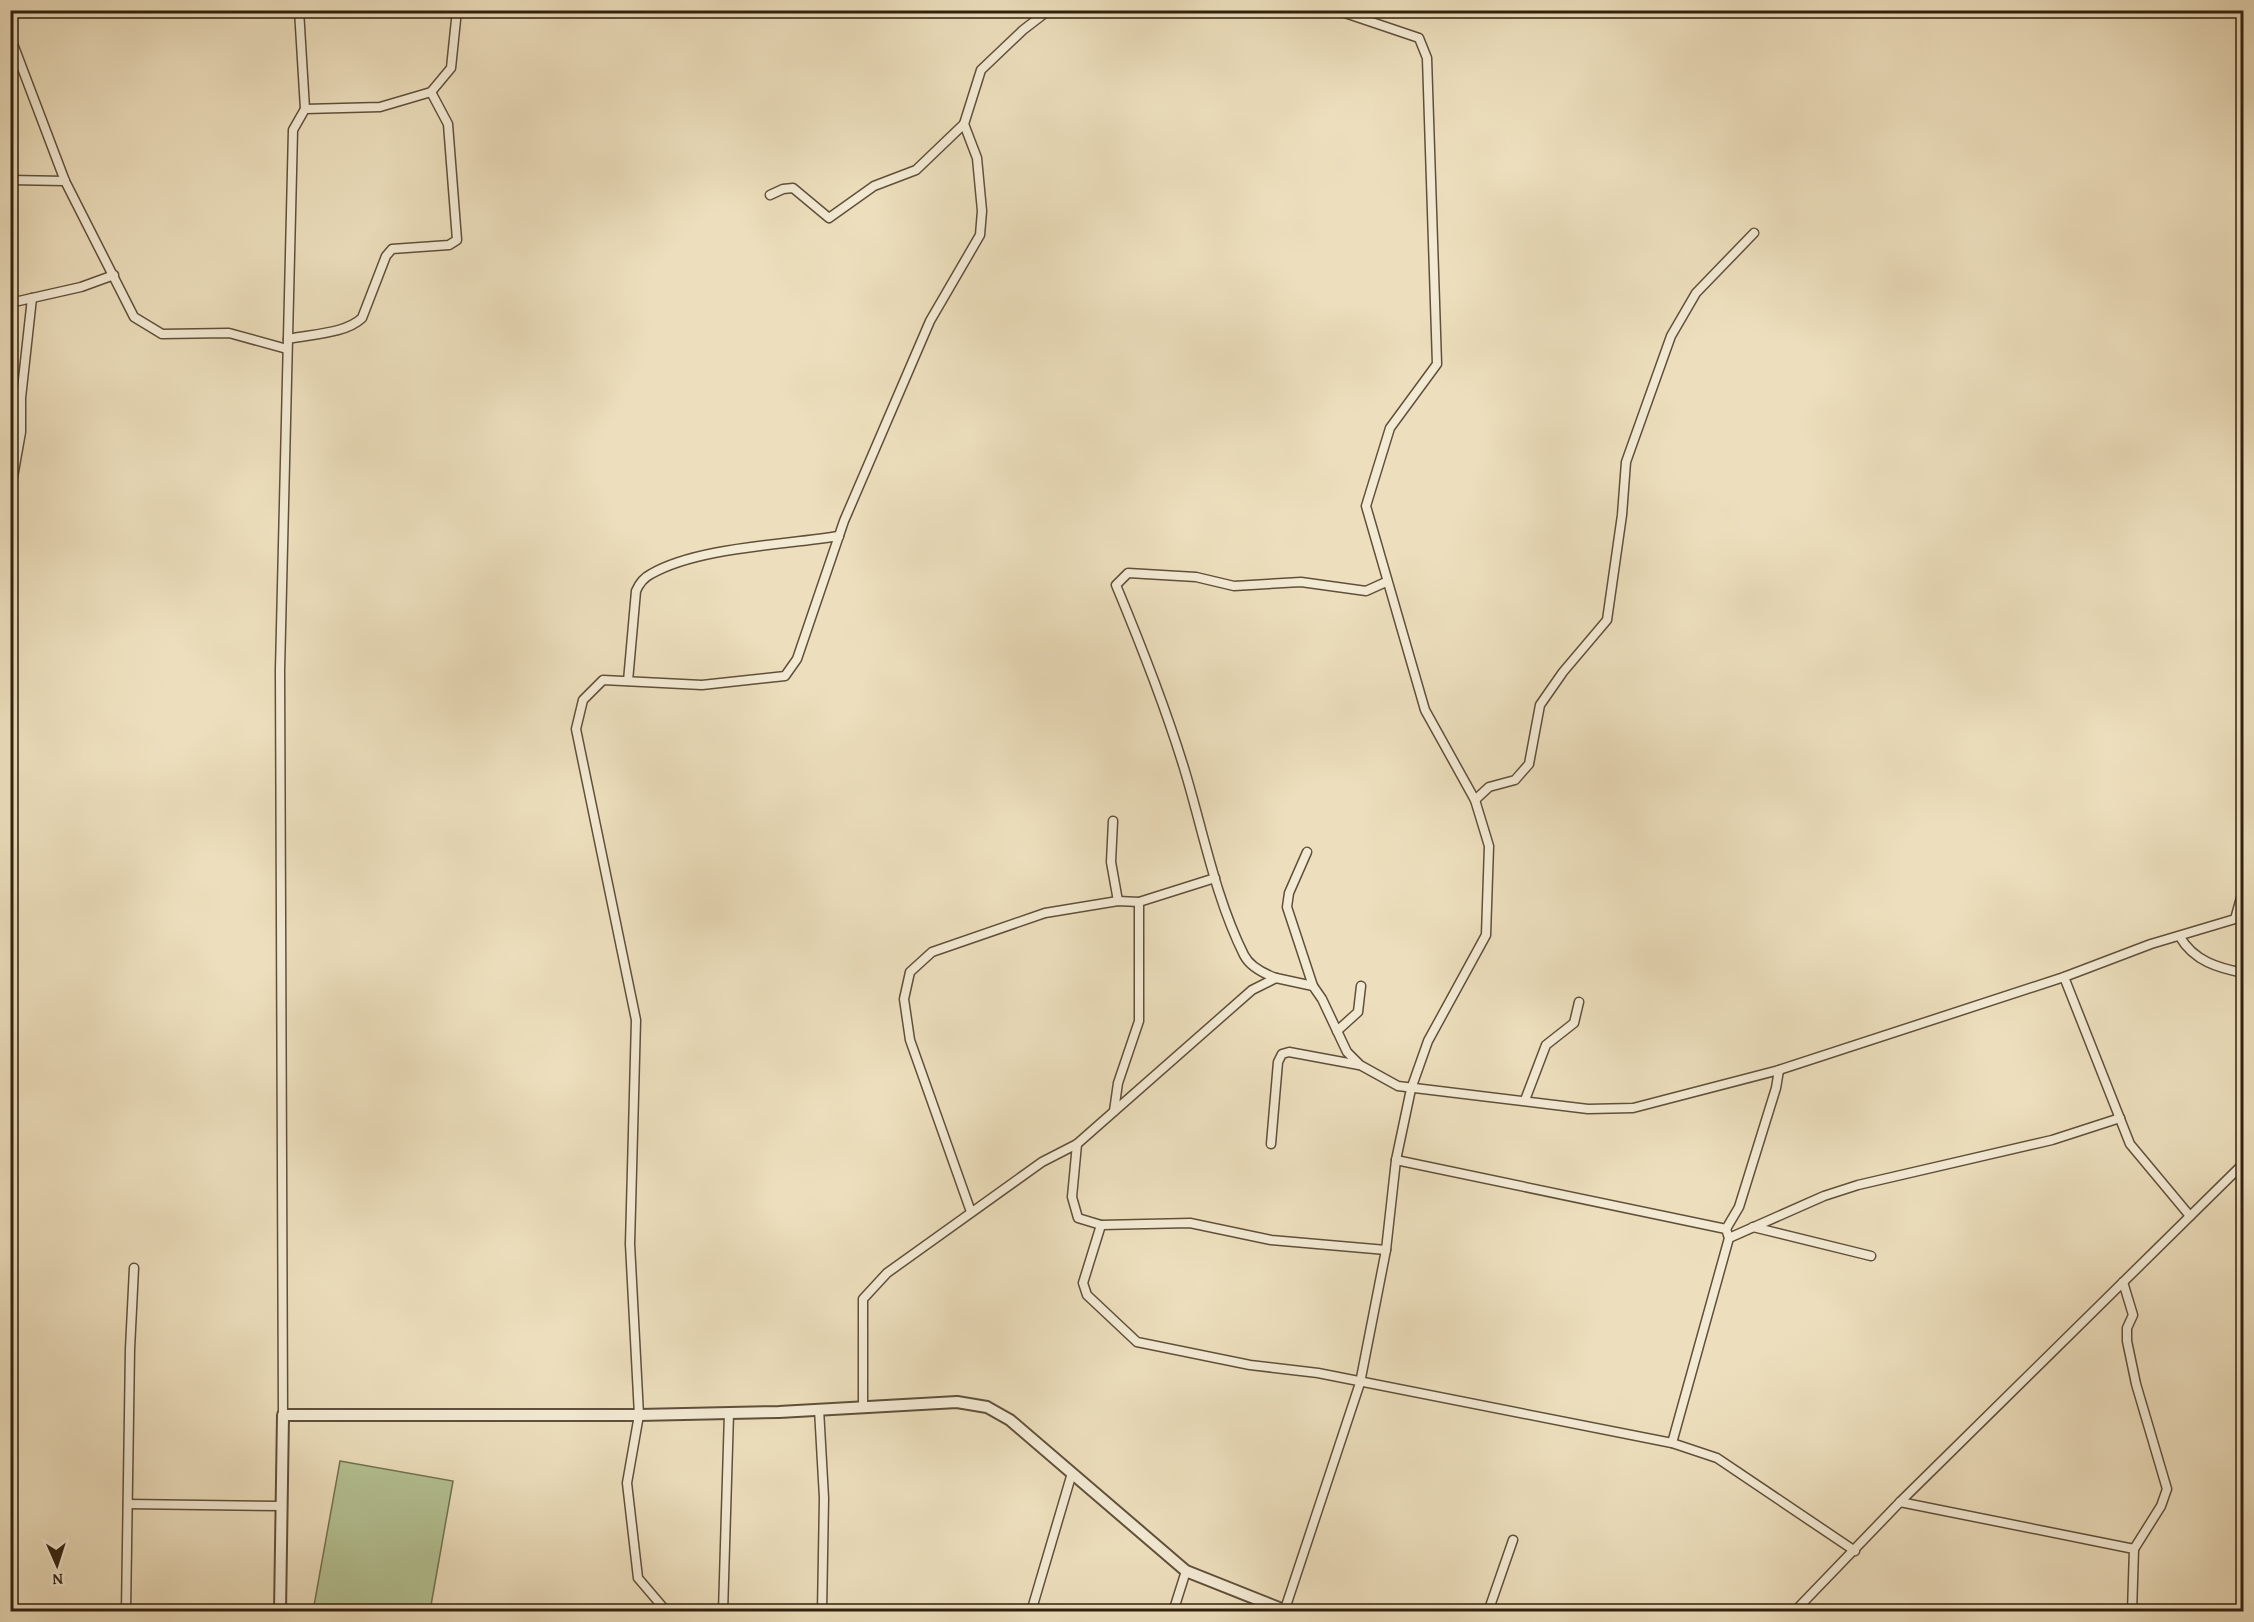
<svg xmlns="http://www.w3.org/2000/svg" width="2254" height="1622" font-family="'Gentium Book Plus',serif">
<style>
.green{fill:#b4c294;stroke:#727251;stroke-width:1.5}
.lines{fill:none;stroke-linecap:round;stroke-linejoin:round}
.minor-casing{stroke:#60503a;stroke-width:11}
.tertiary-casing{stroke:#60503a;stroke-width:14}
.trunk-casing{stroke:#31210e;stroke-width:16}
.minor{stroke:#f3ead4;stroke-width:8}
.tertiary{stroke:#f3ead4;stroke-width:10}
.trunk{stroke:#eddfbd;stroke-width:14}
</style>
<rect width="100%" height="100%" fill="#eddfbd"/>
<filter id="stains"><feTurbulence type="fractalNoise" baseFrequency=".00333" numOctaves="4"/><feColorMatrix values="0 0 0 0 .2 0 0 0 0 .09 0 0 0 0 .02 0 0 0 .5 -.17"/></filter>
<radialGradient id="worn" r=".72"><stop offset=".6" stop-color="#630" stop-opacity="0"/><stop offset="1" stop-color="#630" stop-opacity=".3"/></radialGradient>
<polygon class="green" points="340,1461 453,1481 430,1611 313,1611"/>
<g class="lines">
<defs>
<g id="minor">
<polyline points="299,10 305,109"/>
<polyline points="10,36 65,181 134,317 162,334 229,333 287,349"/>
<polyline points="10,180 65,181"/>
<polyline points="770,195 783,189 793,188 829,218 874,186 916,170 964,124"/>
<polyline points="10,303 81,287 114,275"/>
<path d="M 288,339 C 311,334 345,334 362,318 L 386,256 L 392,249 L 449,245 L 457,240 L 448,124 L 431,92"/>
<polyline points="10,494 21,432 21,398 32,298"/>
<path d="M 628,681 L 636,591 C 639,584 643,578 651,574 C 698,547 784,545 839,536"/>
<polyline points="1475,800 1489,787 1515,780 1529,764 1540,705 1563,672 1607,620 1622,515 1626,462 1671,336 1696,293 1754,233"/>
<polyline points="1113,821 1111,862 1118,901"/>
<polyline points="1307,852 1289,893 1287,907 1313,986"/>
<path d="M 2180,937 C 2194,961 2218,968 2244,973"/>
<polyline points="2064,977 2130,1144 2190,1216"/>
<path d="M 1276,978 C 1265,974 1250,967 1244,955 C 1215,897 1203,830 1184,768 C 1165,706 1141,645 1116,585 L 1128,573 L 1196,577 L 1234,586 L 1301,582 L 1366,591 L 1386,582"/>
<polyline points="1337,1031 1358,1012 1361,986"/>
<polyline points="1525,1100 1546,1045 1574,1023 1579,1002"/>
<polyline points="1114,1111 1118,1083 1139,1021 1139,902"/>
<polyline points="1077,1144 1072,1197 1078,1218 1101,1225 1190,1223 1271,1240 1386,1250"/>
<polyline points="1271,1144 1278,1062 1282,1054 1289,1052 1359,1065"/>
<polyline points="1396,1160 1726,1229 1729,1238 1672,1443"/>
<polyline points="971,1212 910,1040 904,999 910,972 932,952 1045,913 1118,901 1139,902 1215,878"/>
<polyline points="1101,1225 1083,1283 1087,1295 1137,1342 1250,1365 1318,1373 1672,1443 1717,1458 1855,1551"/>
<polyline points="1753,1227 1871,1256"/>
<polyline points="1726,1229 1739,1207 1776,1088 1779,1070"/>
<polyline points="1729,1238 1824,1196 1858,1185 2052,1140 2120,1118"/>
<polyline points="2123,1282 2133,1315 2127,1328 2127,1341 2136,1384 2167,1489 2161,1506 2134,1549"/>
<polyline points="863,1405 863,1299 887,1273 1042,1162 1077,1144 1252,990 1276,978 1313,986 1322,999 1347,1052 1360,1065 1398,1086 1588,1109 1633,1108 1779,1070 2064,977 2151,944 2235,919 2244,887"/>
<polyline points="819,1409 824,1498 822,1612"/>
<polyline points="283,1415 280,670 293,130 305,109 380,107 431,92 451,68 457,10"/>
<polyline points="1900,1502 2134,1549 2132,1612"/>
<polyline points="128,1504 282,1506"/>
<polyline points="126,1612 130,1349 134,1268"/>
<polyline points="667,1612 638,1578 627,1483 639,1415 630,1244 636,1020 576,729 583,700 603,680 702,685 785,676 797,659 844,521 930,321 980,235 982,211 977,158 964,124 981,70 1023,30 1049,10"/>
<polyline points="723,1612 729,1413"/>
<polyline points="1031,1612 1072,1473"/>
<polyline points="1173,1612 1186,1571"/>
<polyline points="1284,1612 1360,1383 1386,1250 1396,1160 1411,1089 1428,1041 1486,935 1489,846 1475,800 1425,710 1366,506 1390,428 1437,364 1427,58 1419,38 1336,10"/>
<polyline points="1488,1612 1513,1540"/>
<polyline points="1794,1612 1900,1502 2244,1163"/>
</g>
<polyline id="tertiary" points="280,1612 283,1415 639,1415 779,1412 957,1402 987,1407 1010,1420 1186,1571 1289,1612"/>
<polyline id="trunk" points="2240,1612 2244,1608"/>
</defs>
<use href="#minor" class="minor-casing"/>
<use href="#tertiary" class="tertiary-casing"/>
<use href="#trunk" class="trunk-casing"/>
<use href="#minor" class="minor"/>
<use href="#tertiary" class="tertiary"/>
<use href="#trunk" class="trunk"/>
</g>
<rect width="2254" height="1622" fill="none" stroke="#eddfbd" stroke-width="36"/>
<rect x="12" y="12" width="2230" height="1598" fill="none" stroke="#31210e" stroke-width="3"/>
<rect x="18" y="18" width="2218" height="1586" fill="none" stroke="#31210e" stroke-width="1.5"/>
<g transform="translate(57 1565) rotate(177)" stroke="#f3ead4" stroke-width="4.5" paint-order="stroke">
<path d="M0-4.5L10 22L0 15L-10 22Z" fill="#31210e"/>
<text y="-9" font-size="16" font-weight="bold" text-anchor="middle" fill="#31210e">N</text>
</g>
<rect width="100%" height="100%" filter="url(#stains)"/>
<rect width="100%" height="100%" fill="url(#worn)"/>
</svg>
